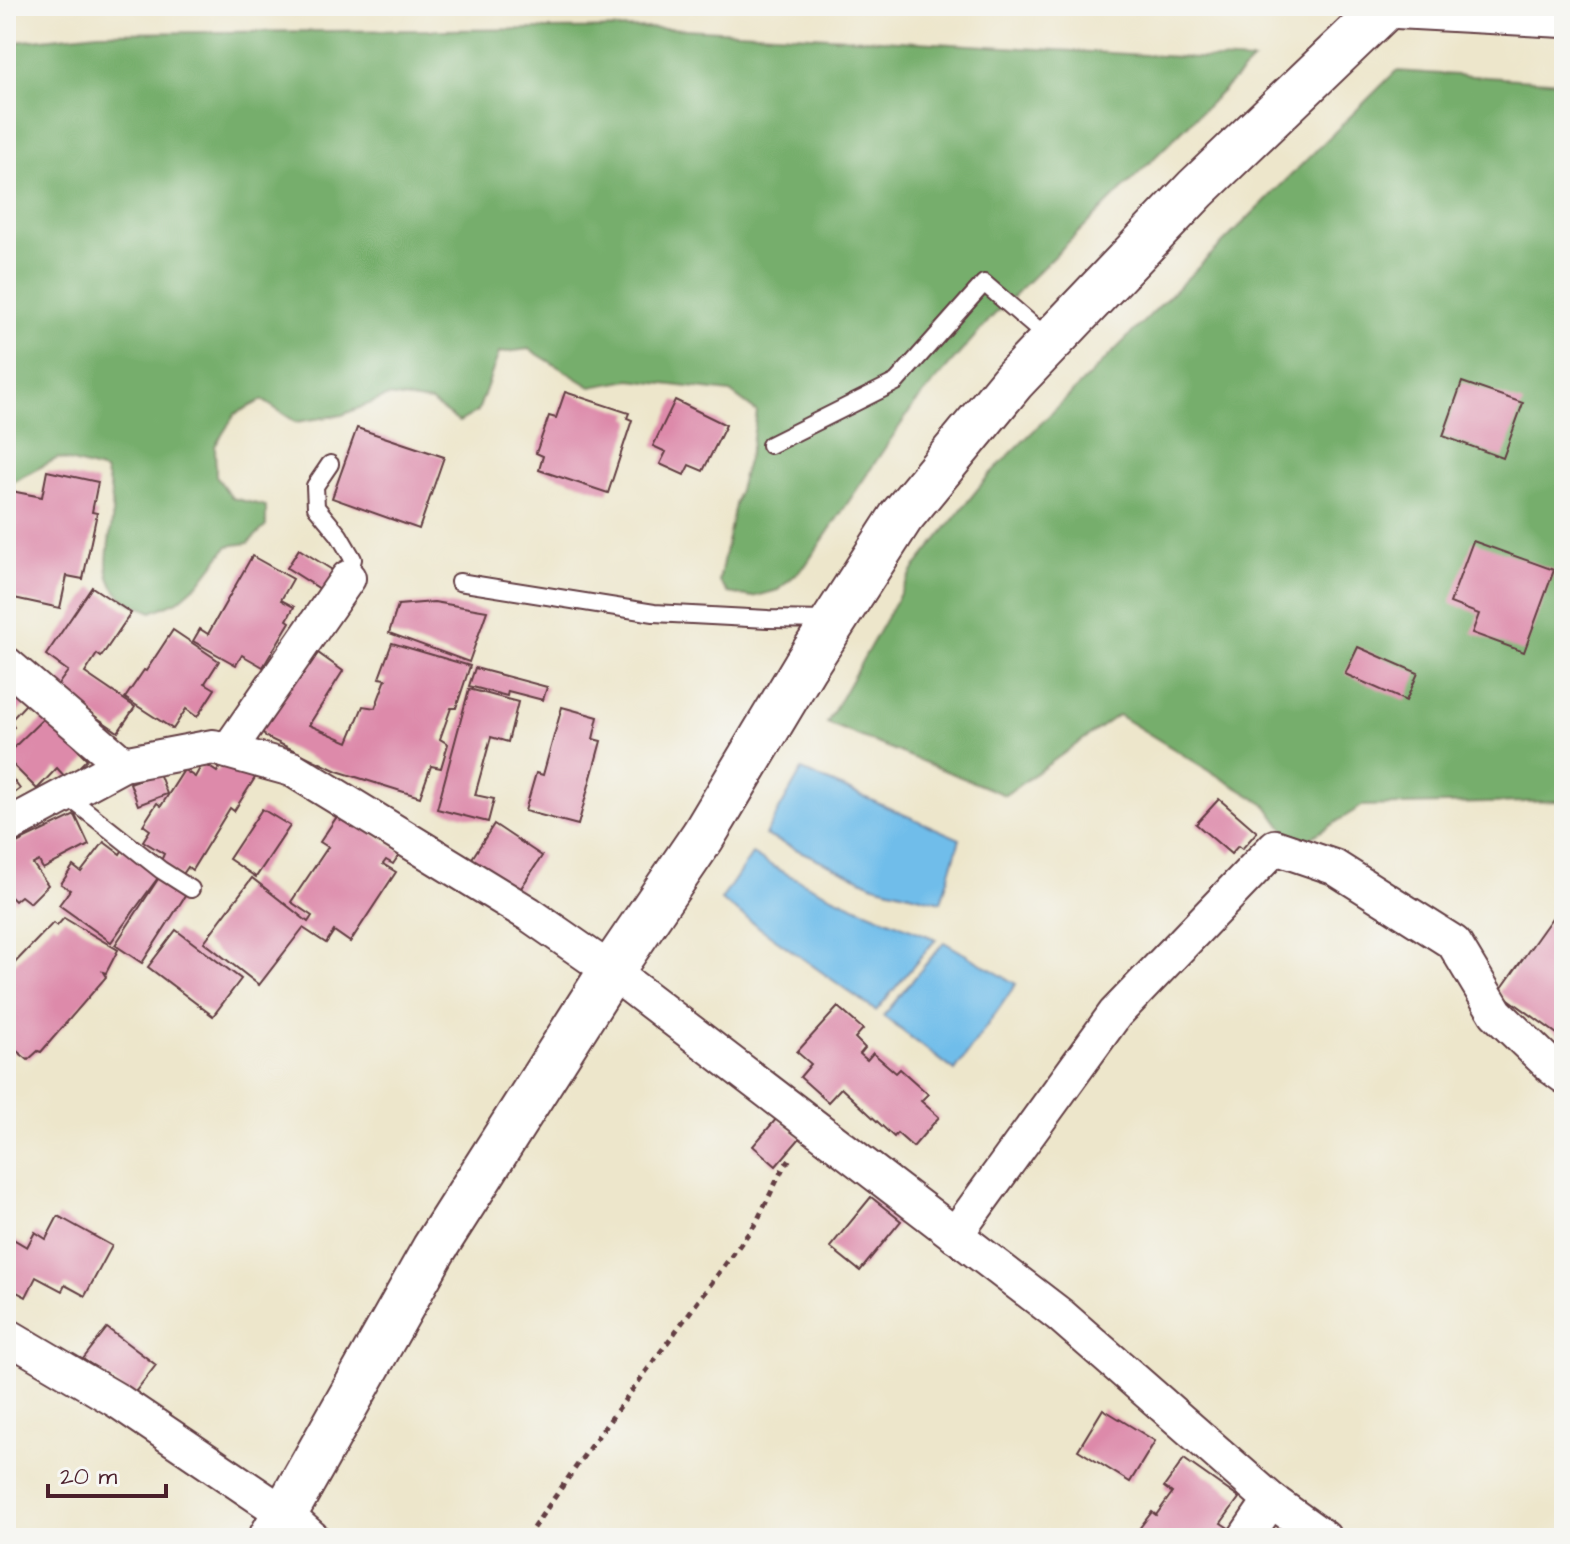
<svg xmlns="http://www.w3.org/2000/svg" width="1570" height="1544" font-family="'Architects Daughter',sans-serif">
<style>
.forest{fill:#76ae6c;stroke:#60664c;stroke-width:2}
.water{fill:#70bdea;stroke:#5d6e8a;stroke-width:2}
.building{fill:#dd8aaa}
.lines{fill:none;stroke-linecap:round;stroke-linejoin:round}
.lane-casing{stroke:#623d43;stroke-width:20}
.street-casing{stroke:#623d43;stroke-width:38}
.secondary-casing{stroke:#623d43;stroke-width:48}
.highway-casing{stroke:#623d43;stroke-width:48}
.path{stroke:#623d43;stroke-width:5;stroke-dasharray:6 6;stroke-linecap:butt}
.lane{stroke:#fff;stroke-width:16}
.street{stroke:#fff;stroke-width:34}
.secondary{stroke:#fff;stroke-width:44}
.highway{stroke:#fff;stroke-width:44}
</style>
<rect width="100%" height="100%" fill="#f6f6f2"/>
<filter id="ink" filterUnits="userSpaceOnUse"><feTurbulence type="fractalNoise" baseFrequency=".0125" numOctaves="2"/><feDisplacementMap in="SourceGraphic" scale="16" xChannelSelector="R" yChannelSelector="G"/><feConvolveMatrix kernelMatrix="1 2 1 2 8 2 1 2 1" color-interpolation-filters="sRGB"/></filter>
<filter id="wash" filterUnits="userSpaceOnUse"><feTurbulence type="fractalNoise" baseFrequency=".006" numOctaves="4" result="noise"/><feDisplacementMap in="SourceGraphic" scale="32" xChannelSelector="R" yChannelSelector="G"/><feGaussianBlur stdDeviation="1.8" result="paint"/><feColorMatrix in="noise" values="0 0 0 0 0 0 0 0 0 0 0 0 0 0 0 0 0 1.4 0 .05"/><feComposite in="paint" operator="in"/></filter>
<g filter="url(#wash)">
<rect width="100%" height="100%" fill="#ede6cb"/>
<g class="forest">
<path d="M 667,28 L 1253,61 L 992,317 L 914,405 L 805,566 L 778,590 L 753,597 L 728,593 L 719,581 L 736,500 L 752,444 L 757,412 L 730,392 L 630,380 L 591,387 L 529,349 L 499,353 L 478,411 L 459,422 L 431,402 L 388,396 L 342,415 L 296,422 L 262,400 L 235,414 L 215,446 L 216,476 L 232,498 L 266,506 L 266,526 L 248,543 L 228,546 L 201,581 L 178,601 L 152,612 C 143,608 130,604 123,598 C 98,577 109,549 112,521 C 114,503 111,488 105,471 L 58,458 L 6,485 L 6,43 L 98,33 Z"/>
<polygon points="1396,71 1564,82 1564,801 1362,806 1296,847 1267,806 1118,715 1005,795 827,723 915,567 989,475"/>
</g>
<g class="water">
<polygon points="802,770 960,839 941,902 874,885 765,835"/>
<path d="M 752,854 C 810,890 873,914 936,939 L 876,1011 L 721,900 Z"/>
<polygon points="944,942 1016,984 955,1071 883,1016"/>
</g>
<g id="blocks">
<g class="building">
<polygon points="1462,382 1523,403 1503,458 1443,436"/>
<polygon points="565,392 629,413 627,418 632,420 608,493 539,470 543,456 536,453 549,416 556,418"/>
<polygon points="675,400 726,425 703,471 689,465 684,475 660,464 666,452 653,446"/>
<polygon points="357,428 444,457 419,529 332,498"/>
<polygon points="47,471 98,482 92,512 97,513 83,579 67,576 60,608 14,598 12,609 6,607 6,516 11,491 42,497"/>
<polygon points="1473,541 1554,570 1524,652 1472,633 1479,614 1450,603"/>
<polygon points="299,549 337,573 325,592 287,568"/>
<polygon points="252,556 293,579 281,600 294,607 287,620 290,622 263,667 242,655 236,665 193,641 200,629 208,634"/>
<polygon points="92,587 131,613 101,657 97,654 85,673 135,707 118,732 55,689 68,671 46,655"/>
<polygon points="434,602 487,611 469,662 389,633 398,605"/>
<polygon points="173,630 219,661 205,683 215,689 197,717 186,709 173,729 125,698 144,670 146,671"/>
<polygon points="392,643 470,666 456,708 451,708 440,739 448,744 441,768 431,766 420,797 337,771 266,737 259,726 303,660 310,665 318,653 343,671 309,725 348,742 363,706 375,708 386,679 379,678"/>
<polygon points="1358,647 1418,673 1406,701 1345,674"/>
<polygon points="475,668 547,687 543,700 508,691 507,696 469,686"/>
<polygon points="6,683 26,704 10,721 14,727 6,734"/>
<polygon points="469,689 518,702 508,742 491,737 475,795 494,799 488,822 437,809"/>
<polygon points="562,707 598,717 593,739 601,741 578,825 525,811 536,773 543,775"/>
<polygon points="45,717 87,759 67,779 57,768 37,789 6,758 6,755"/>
<polygon points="224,760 258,773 234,811 230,808 192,870 188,867 181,877 160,863 164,854 143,841 150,830 143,825 157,803 161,806 184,770 195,777 203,763 217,772"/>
<polygon points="6,770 20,789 6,799"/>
<polygon points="159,773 167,794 138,805 130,783"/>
<polygon points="1219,799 1257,832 1242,849 1238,846 1231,854 1196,824"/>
<polygon points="262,809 290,826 256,877 229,859"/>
<polygon points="340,812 401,852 393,864 386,860 383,864 396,872 350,942 334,931 326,943 303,928 259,985 204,942 252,878 308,922 312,916 291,902 328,847 320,842"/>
<polygon points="75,815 89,845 43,869 39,861 33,864 48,885 30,903 21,896 15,901 6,892 6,848"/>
<polygon points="494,824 542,856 519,891 471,860"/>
<polygon points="104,842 120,854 124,848 160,875 111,942 59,905 70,890 61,884 73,866 81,872"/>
<polygon points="160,876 187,893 142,963 115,945"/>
<polygon points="1564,901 1564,1039 1499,992"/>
<polygon points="64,918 118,950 106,973 103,972 106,977 41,1052 38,1051 28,1060 17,1051 14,1054 6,1048 6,972 53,923 57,926"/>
<polygon points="176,930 241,979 213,1016 148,967"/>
<polygon points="838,1007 863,1029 855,1038 865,1048 860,1054 867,1060 873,1053 896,1073 900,1069 928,1094 921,1101 939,1117 913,1147 897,1133 894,1137 841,1088 828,1102 800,1077 811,1064 797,1052"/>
<polygon points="777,1118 800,1138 776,1166 753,1146"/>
<polygon points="871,1197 901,1221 860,1271 830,1247"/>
<polygon points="58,1216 112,1246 85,1296 65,1285 62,1291 36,1277 26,1297 15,1291 6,1308 6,1246 9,1247 13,1239 27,1247 35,1232 46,1239"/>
<polygon points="107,1328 156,1365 132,1396 83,1359"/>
<polygon points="1103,1409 1155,1441 1130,1482 1078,1450"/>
<polygon points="1184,1459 1239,1498 1221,1523 1233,1531 1227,1538 1141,1538 1135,1534 1152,1512 1156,1515 1172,1493 1164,1487"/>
</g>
</g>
</g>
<g filter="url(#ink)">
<use href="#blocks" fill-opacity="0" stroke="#623d43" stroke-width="2"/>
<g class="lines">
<defs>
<g id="lane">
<polyline points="770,445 896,382 984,283 1050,340"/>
<polyline points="330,464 315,486 316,507 339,535 353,559 348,578"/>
<polyline points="459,582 654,613 768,619 829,620"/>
<polyline points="66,795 161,870 191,889"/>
</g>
<g id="street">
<polyline points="6,664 123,764"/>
<polyline points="228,751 348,578"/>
<polyline points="6,827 123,764 213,747 292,769 529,914 611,971 1060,1315 1271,1500 1324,1538"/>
<polyline points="955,1235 1115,1014 1275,847 1334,867 1454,943 1496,1013 1553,1068 1564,1076"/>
<polyline points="6,1335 118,1401 285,1514 312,1538"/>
<polyline points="1245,1538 1271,1500"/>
</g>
<polyline id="secondary" points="271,1538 434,1249 611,971 703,836 805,666 901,517 1013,381 1196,189 1387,6"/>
<polyline id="highway" points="1397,6 1564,15"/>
</defs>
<use href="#lane" class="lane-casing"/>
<use href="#street" class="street-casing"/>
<use href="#secondary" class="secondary-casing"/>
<use href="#highway" class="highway-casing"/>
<polyline class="path" points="526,1538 590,1447 756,1223 783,1168 792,1156"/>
<use href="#lane" class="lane"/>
<use href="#street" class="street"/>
<use href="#secondary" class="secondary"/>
<use href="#highway" class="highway"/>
</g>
</g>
<rect width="1570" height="1544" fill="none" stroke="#f6f6f2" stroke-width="32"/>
<path d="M48 1484v12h118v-12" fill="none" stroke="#4a1f2b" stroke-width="4"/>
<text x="60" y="1484" font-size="24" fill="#4a1f2b" stroke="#f6f6f2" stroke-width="6" paint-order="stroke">20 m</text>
</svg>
